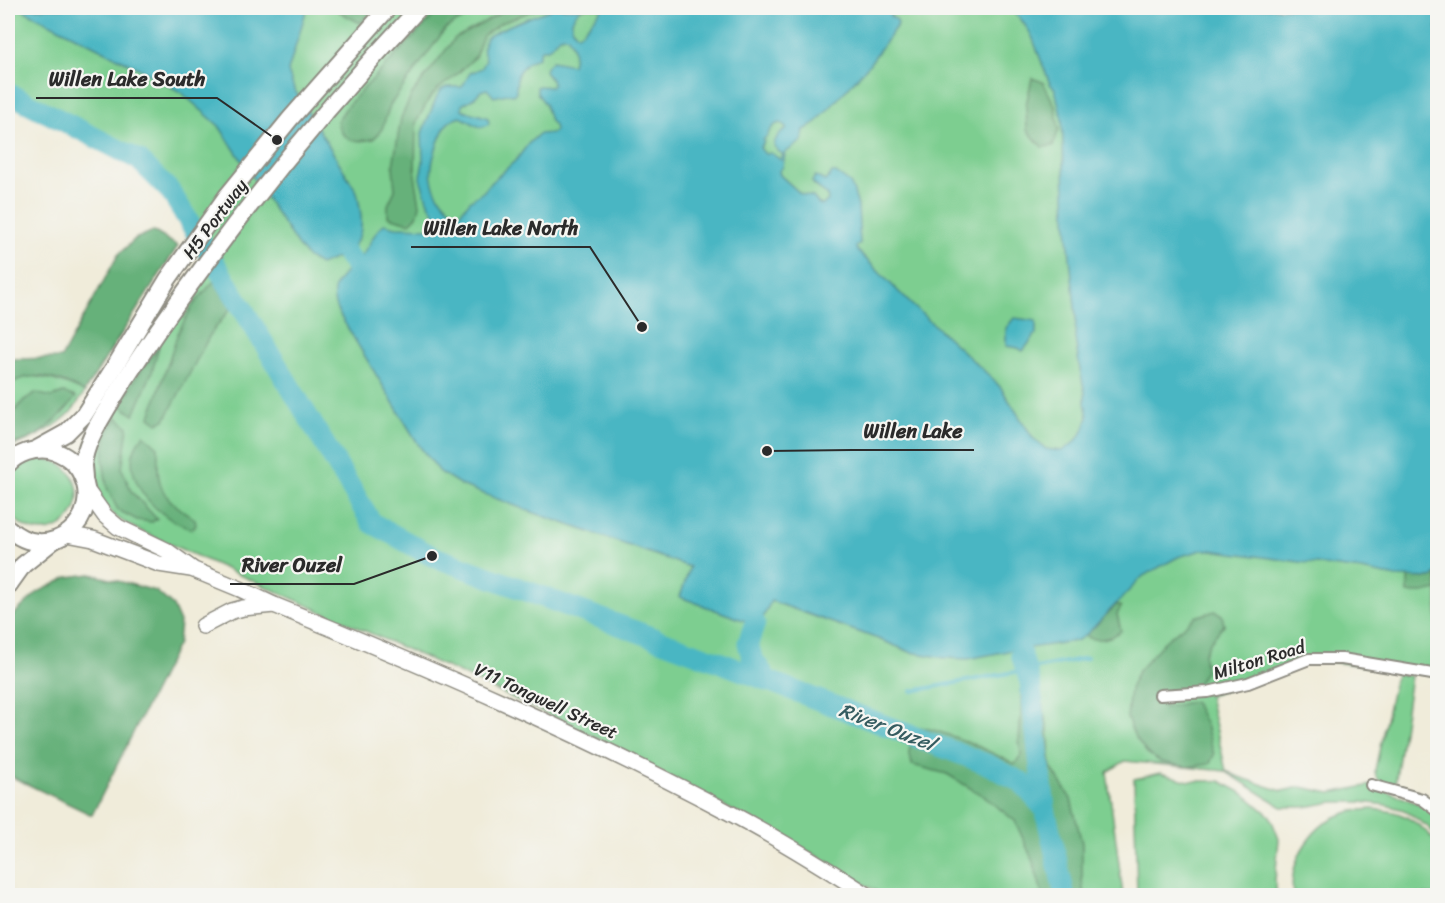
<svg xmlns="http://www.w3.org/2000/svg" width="1445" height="903" font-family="Sriracha,sans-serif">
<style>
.green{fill:#7dce90;stroke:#547c5e;stroke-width:1.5}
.forest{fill:#66b17a;stroke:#486e52;stroke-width:1.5}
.water{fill:#48b6c3;stroke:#3a7077;stroke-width:1.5;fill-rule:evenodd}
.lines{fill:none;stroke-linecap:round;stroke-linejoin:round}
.stream{stroke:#48b6c3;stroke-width:4}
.river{stroke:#48b6c3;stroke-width:21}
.street-casing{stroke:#8e8c82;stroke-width:14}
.secondary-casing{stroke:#8e8c82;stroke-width:18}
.primary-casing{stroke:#8e8c82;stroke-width:20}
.street{stroke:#fff;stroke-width:10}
.secondary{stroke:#fff;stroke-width:15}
.primary{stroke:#fff;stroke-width:16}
.labels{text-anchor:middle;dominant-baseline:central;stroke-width:4.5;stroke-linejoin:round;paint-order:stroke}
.street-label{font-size:18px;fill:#2b2b2b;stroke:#f6f6f2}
.water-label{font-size:20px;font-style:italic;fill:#355c60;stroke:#f6f6f2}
.leader{fill:none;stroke:#2b2b2b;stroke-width:2}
.callout-dot{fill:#2b2b2b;stroke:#f6f6f2;stroke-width:2}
.callout-label{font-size:20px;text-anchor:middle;font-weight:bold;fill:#2b2b2b;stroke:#f6f6f2;stroke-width:4.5;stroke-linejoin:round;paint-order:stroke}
</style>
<rect width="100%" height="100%" fill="#f6f6f2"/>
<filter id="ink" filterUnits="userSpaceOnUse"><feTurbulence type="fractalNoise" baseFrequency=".0167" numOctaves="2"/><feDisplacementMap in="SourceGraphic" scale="12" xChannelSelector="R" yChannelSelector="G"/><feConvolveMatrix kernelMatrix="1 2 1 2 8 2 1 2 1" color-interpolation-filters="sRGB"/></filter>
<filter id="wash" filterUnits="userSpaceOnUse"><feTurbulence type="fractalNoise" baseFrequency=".008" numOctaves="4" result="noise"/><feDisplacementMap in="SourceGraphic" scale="24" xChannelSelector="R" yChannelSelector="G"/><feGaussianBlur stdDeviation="1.35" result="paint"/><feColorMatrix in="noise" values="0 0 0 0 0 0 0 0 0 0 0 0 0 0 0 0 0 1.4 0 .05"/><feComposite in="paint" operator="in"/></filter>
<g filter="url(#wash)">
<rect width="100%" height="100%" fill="#f0ecda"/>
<g class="green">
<path d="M 8,8 L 1437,8 L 1437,675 L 1309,659 L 1209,696 L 1226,771 L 1239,777 L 1282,791 L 1301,787 L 1331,793 L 1371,785 L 1437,811 L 1437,838 L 1428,827 L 1404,810 L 1386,805 L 1361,802 L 1333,802 L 1305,807 L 1282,807 L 1225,771 L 1125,761 L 1107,772 L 1123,895 L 882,895 L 819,857 L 595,737 L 464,675 L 134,528 C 127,524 119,520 114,515 C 86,489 98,456 99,423 L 212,255 L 170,191 L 139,160 L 8,94 Z"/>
<path d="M 32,376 C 53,379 66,383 85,392 C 79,400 74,410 67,416 C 51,430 28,442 8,447 L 8,444 L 16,444 L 64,393 L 52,397 L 35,394 L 24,400 L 8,419 L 8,386 L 15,380 Z"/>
<circle cx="42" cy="495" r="36"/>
<path d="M 1396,674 L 1411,676 L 1395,785 C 1385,783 1375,782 1375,770 Z"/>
<polygon points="1160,773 1189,781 1220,781 1244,794 1270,816 1279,839 1275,880 1277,894 1273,896 1137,895 1134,779"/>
<path d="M 1373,809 C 1380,810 1389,810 1397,813 C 1412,818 1430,832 1438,847 L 1437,895 L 1293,895 C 1288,860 1313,821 1349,812 C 1356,810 1365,810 1373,809 Z"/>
</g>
<g class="forest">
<polygon points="341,8 375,8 360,23 338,11"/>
<path d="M 441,8 L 483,8 L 446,28 L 390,105 L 382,129 L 374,139 C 356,143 341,142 337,121 L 348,105 Z"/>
<polygon points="508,8 540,8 501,23 483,36 475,57 453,78 439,88 429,99 416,123 415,175 420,205 417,216 410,223 388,217 388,205 395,190 393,166 401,118 412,94 455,38 487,21"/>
<polygon points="1032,78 1043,82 1055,106 1059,129 1053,146 1042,147 1027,130 1026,105"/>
<path d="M 153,231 L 178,246 L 84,392 C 62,379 30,368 8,386 L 8,364 L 13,359 L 61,358 L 118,255 L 135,239 Z"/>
<polygon points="214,281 231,308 210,335 165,420 158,423 150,417 178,333 193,305"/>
<polygon points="159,346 152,372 134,415 121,406 137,376"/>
<path d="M 35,393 L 52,397 L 64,393 L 76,397 C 60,418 37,443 8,444 L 8,419 L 24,400 Z"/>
<polygon points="117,417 128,427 122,469 131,491 157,519 152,522 137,520 118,510 107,488 103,459 107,433"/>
<path d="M 144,435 L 158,447 C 157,489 159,495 195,519 L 196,525 L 192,529 C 181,525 170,520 162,513 C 138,495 119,460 144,435 Z"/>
<polygon points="1437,573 1437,590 1423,593 1408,593 1408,577 1432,578"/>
<polygon points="91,574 156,591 173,606 180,622 178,643 92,815 8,775 8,623 10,618 38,592 68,577"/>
<path d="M 1117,604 L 1121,607 L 1117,614 L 1121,631 C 1111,639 1096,642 1085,636 Z"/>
<polygon points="1215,611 1222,615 1224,625 1210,642 1204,654 1205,671 1193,691 1163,696 1159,703 1164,708 1194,701 1206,725 1214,755 1209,764 1187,767 1161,762 1147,753 1134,735 1127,718 1130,689 1138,671 1164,642 1195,617"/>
<polygon points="1025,684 1039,687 1048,729 1051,767 1071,799 1082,843 1082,879 1084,895 1043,895 1032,859 1015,821 985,797 947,774 912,765 909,750 921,727 937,731 971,743 1015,764 1021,755 1019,740 1021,713 1021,690"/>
</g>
<g class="water">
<path d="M 19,8 L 307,8 L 288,71 L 294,89 L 357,192 C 366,235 364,248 320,265 L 308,258 L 298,246 L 219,126 L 182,93 L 140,69 Z"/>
<path d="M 554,8 L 582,8 C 572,16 567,25 578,35 L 582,32 L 603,8 L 896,8 L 892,11 L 890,16 L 897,20 L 898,24 L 868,66 L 814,125 L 804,130 L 802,141 L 785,153 L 783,167 L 779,171 L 780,175 L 801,194 L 813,197 L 819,204 L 823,205 L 828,200 C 827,190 817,190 812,182 L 815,176 L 825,181 L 832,173 L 836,173 L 850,183 L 853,189 L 858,206 L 860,244 L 856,247 L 857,250 L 911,304 L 992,378 L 1001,388 L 1033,438 L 1046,449 L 1062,451 L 1075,442 L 1083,431 L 1088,417 L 1085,403 L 1085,393 L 1080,370 L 1075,338 L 1076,317 L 1066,218 L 1062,120 L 1055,89 L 1050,84 L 1031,34 L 1020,18 L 1009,8 L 1437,8 L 1437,573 L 1432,578 L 1396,577 L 1361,570 L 1210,550 L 1202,550 L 1178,557 L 1143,576 L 1094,627 L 1085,636 L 1076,641 L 1022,649 L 1023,653 L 1021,654 L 1013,650 L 968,659 L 945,658 L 910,652 L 881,640 L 771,601 L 759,626 L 680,597 L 690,567 L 526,510 L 461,485 L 440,472 L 420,447 L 338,312 C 324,283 346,275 362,255 C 370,245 373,233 384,224 L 396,227 L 430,228 L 438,225 L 437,218 L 427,200 L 420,178 L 423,162 L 422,133 L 437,96 L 442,89 L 447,87 L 462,87 L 470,73 L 482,68 L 486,59 C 483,53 482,47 485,40 C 489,31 542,13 554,8 ZM 565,36 L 568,37 C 574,47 575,54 572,65 L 552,61 C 539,72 548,73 553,83 L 552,87 L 538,86 L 537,87 L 537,93 L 545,104 L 550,121 L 554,125 L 555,130 L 553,133 L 539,134 L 529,143 L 516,160 L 494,180 L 483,192 L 471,200 L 459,214 L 455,214 C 445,204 434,194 432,179 C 429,165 439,136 447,124 C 450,120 455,119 460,117 C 470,120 479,132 489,124 L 488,118 C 480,114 470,114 462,109 L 462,105 L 474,98 L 481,91 L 487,89 L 494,97 L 507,94 L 513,95 L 516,92 L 517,76 L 520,70 L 527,63 L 538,57 L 541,49 L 548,49 L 560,37 ZM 781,123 L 786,127 L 786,130 C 779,133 775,137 774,146 L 779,152 L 783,154 L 781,160 L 771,153 L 765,154 L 760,148 L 764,142 L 763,140 C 770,135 770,124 781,123 Z"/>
<polygon points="1014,318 1036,321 1036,334 1023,351 1018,348 1006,346 1006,328"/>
</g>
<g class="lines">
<polyline class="stream" points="912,691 1026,670 1087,658"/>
<g class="river">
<polyline points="8,93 139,160 170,191 251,322 372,523 432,556 719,662 989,765 1021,782 1045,809 1065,896"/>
<polyline points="345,252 354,264"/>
<polyline points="755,623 748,643 752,658 768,681"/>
<polyline points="1021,654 1030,682 1045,809"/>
</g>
</g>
</g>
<g filter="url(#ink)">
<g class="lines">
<defs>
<g id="street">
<polyline points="1160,695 1208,692 1248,683 1309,659 1342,659 1438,675"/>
<polyline points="1371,785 1422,799 1438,811"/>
</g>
<g id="secondary">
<path d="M 87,491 L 105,516 L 118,527 L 166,550 L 194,570 L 240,589 L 274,605 C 430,668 584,735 732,814 C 779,839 824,867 869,896"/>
<polyline points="67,534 93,539 159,564 191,569"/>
<polyline points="203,626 232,611 243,608 274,605"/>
</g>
<g id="primary">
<polyline points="37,449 66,433 84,415 117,363 168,279 227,196 290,119 388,8"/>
<path d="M 8,464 C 18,453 34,448 49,450 C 61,452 73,460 79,470 C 108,518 48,567 8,528"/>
<path d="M 84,479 C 84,474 83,469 83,465 C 85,444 98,424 108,407 C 124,380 141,355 158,330 C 237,216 324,109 419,8"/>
<polyline points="8,586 23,565 53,541"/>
</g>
</defs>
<use href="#street" class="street-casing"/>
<use href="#secondary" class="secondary-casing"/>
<use href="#primary" class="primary-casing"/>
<use href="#street" class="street"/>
<use href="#secondary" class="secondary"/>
<use href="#primary" class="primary"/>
</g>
</g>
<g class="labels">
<g class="street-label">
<text transform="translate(215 219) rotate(-53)">H5 Portway</text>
<text transform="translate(1259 660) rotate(-17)">Milton Road</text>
<text transform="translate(546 701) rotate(25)">V11 Tongwell Street</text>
</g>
<g class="water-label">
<text transform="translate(887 727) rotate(21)">River Ouzel</text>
</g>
</g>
<path class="leader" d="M277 140L217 98H36M642 327L590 247H411M767 451L851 450H974M432 556L354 584H230"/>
<g class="callout-dot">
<circle cx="277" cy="140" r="6"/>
<circle cx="642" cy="327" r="6"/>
<circle cx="767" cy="451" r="6"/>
<circle cx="432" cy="556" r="6"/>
</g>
<g class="callout-label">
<text x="127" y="86">Willen Lake South</text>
<text x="501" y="235">Willen Lake North</text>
<text x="913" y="438">Willen Lake</text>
<text x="292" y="572">River Ouzel</text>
</g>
<rect width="1445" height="903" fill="none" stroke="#f6f6f2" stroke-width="30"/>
</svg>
